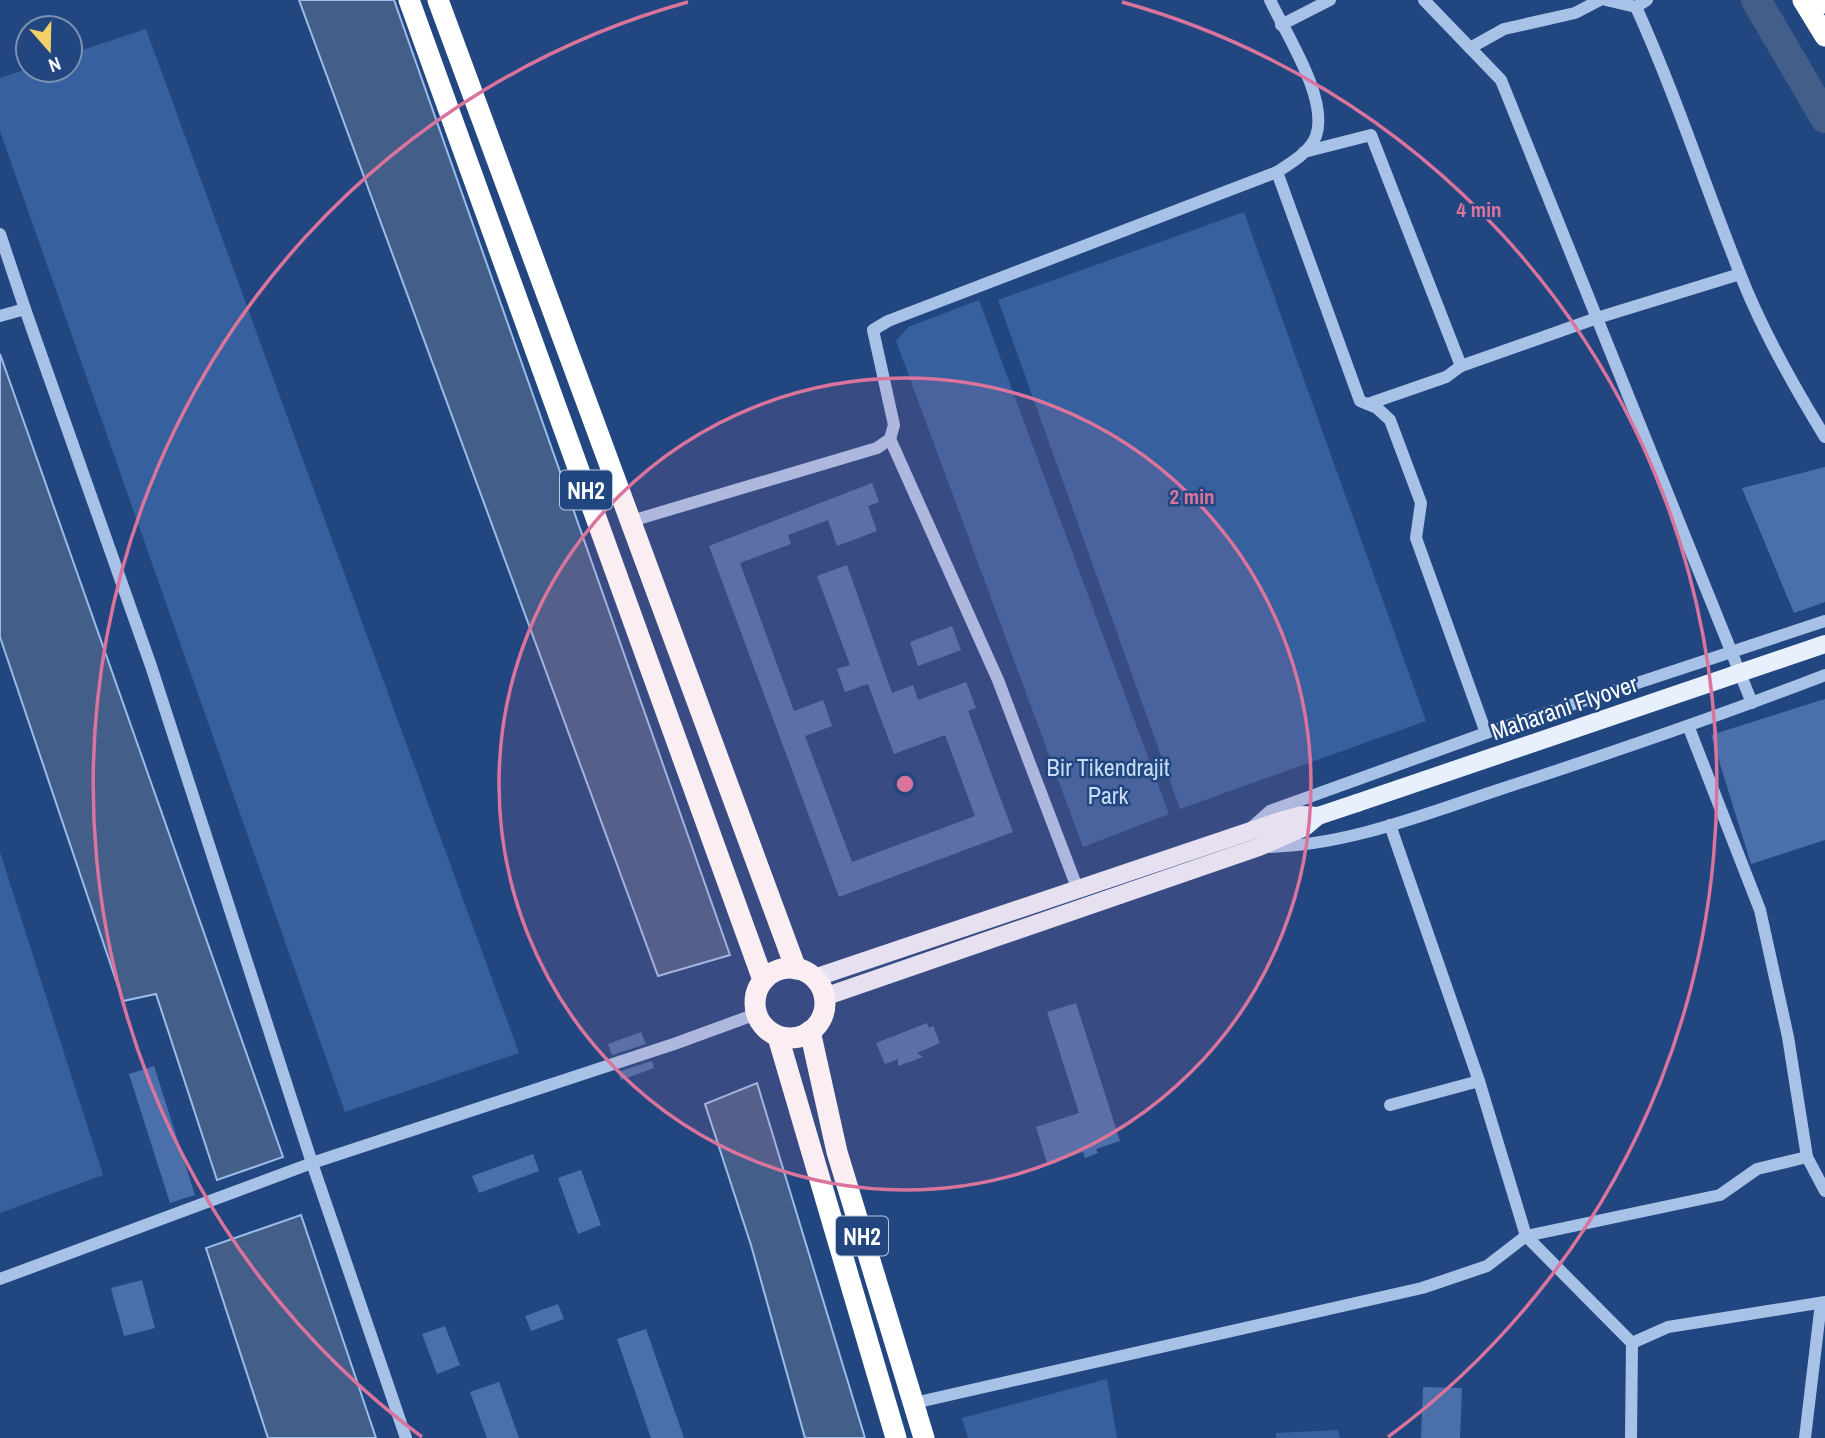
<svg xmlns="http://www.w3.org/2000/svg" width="1825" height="1438" font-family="'Archivo Narrow',sans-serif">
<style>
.green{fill:#36609e}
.water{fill:#435e88;stroke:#9bbce8;stroke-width:2}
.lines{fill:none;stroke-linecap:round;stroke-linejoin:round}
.river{stroke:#435e88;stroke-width:30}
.building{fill:#4b70a9}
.minor{stroke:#a8c2e7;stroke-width:12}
.major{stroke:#e9f0fd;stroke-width:18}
.highway{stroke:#fff;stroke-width:21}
.major-bridge{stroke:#e9f0fd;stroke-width:18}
.ring{fill:none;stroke:#da749d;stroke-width:3.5}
.labels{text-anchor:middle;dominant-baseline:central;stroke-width:5;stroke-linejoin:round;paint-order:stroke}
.shield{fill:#224780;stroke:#bdc8d9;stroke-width:2}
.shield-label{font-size:23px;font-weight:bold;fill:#fff}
.street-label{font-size:24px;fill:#fff;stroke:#224780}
.park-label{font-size:24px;fill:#cbddf6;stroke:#224780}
.centre{fill:#da749d;stroke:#224780;stroke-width:3.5}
.ring-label{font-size:21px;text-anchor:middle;font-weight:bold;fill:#da749d;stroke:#224780;stroke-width:5;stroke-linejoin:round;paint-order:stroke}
</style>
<rect width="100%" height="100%" fill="#224780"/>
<g class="green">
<polygon points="146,29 519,1053 345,1112 0,131 0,78 28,69 70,70 70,54"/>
<polygon points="1244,212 1426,721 1180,809 998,300"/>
<polygon points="979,300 1169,814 1083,847 896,341 908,327"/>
<polygon points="0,852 103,1175 0,1213"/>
<polygon points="1107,1379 1117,1438 968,1438 962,1418"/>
<polygon points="1338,1430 1340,1438 1276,1438 1276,1433"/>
</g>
<g class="water">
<polygon points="299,0 394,0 730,955 658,976"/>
<polygon points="0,354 283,1157 217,1180 156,994 123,1001 0,637"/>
<polygon points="757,1083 865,1438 805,1438 751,1245 705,1104"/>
<polygon points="301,1215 376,1438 268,1438 206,1248"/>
</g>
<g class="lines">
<polyline class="river" points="1756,0 1825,118"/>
</g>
<g class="building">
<polygon points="1825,467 1825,602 1794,613 1742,488"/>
<polygon points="872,483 879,502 868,506 877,531 837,546 828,520 788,535 791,544 740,563 794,711 823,700 832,726 805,736 852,862 975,816 945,735 894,754 868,684 845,692 837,669 850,665 817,576 847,565 892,693 913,685 918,700 966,682 976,708 968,711 1013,832 839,897 709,546"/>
<polygon points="952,626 961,650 918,666 910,642"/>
<polygon points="1825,699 1825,840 1751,864 1711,735"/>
<polygon points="1076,1003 1120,1141 1096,1149 1098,1153 1085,1158 1083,1152 1047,1163 1036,1127 1079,1113 1047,1012"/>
<polygon points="927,1023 929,1028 933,1026 940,1043 917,1053 923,1057 898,1066 898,1059 885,1064 876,1043"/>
<polygon points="641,1032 646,1044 612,1055 608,1044"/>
<polygon points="652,1061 654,1068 621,1080 618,1072"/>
<polygon points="154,1066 195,1195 170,1203 129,1074"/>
<polygon points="533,1154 539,1171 479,1193 472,1176"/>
<polygon points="581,1170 601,1225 578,1234 558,1178"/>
<polygon points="142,1280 155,1328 124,1336 111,1288"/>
<polygon points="558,1304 564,1319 531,1331 525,1316"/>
<polygon points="445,1326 460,1365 437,1374 422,1334"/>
<polygon points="646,1329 684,1438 651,1438 617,1339"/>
<polygon points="499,1382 519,1438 487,1438 470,1392"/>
<polygon points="1423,1387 1462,1388 1460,1438 1421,1438"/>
</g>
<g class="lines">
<g class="minor">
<polyline points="1424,0 1501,80 1752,703"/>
<polyline points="1606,0 1636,7 1647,0"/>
<path d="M 1636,7 C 1675,93 1704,183 1739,271 C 1761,329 1793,385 1825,437"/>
<polyline points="1281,25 1330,0"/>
<polyline points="1470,48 1504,29 1575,13 1600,0"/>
<polyline points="1304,152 1371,135 1461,366 1597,318 1740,274"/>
<polyline points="1277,172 1360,401 1377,408 1390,420 1421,503 1416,538 1486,733"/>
<polyline points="0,234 25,309"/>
<polyline points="0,316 25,309 151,666 312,1163 406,1438"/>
<polyline points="1368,404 1446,377 1461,366"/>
<polyline points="890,439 998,680 1078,890"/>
<path d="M 628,522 L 877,448 L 890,439 L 894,425 L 873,330 L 888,321 L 1277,172 C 1291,163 1310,152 1316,136 C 1329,99 1286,34 1270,0"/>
<polyline points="1689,728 1760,910 1788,1037 1807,1157 1825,1191"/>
<polyline points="1390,825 1479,1081 1526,1236 1632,1343 1631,1438"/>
<polyline points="1252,827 1270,811 1486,733 1825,621"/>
<path d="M 1265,847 C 1346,846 1422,815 1498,790 C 1608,754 1717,717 1825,675"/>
<polyline points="1390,1105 1479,1081"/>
<polyline points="0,1279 312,1163 674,1044 756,1014"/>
<polyline points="1632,1343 1668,1327 1825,1302"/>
<polyline points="914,1403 1422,1288 1487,1266 1526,1236 1720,1195 1757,1169 1807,1157"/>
<polyline points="1805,1438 1821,1303"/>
</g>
<g class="major">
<polyline points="814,978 1280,821 1302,815 1318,816 1357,803"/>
<polyline points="824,997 1259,847 1305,827 1318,816"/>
</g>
<g class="highway">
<polyline points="409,0 763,980"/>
<polyline points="438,0 796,969"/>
<polyline points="1803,0 1825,36"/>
<polyline points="1823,0 1825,3"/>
<circle cx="790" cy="1003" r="35"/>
<polyline points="810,1031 837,1152 924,1438"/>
<polyline points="778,1037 896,1438"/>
</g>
<polyline class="major-bridge" points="1357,803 1825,644"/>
</g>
<circle cx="905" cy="784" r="406" fill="#da749d" fill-opacity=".12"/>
<g class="ring">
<circle cx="905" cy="784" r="406"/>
<path d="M422 1437A812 812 0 0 1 688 2M1122 2A812 812 0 0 1 1388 1437"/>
</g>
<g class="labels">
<g class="shield">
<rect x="560" y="470.5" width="52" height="39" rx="5"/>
<rect x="836" y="1216.5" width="52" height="39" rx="5"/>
</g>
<g class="shield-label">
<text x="586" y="490">NH2</text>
<text x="862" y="1236">NH2</text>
</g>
<g class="street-label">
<text transform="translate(1564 707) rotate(-19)">Maharani Flyover</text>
</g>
<g class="park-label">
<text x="1108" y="767">Bir Tikendrajit<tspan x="1108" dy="28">Park</tspan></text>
</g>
</g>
<circle cx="905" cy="784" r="10" class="centre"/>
<g class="ring-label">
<text x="1479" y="217">4 min</text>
<text x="1192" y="504">2 min</text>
</g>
<g transform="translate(49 49) rotate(160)"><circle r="33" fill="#224780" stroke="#7a91b3" stroke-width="2"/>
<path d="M0-5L12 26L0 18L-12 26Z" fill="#f3d169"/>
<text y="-10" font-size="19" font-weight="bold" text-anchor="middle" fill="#ffffff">N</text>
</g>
</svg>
